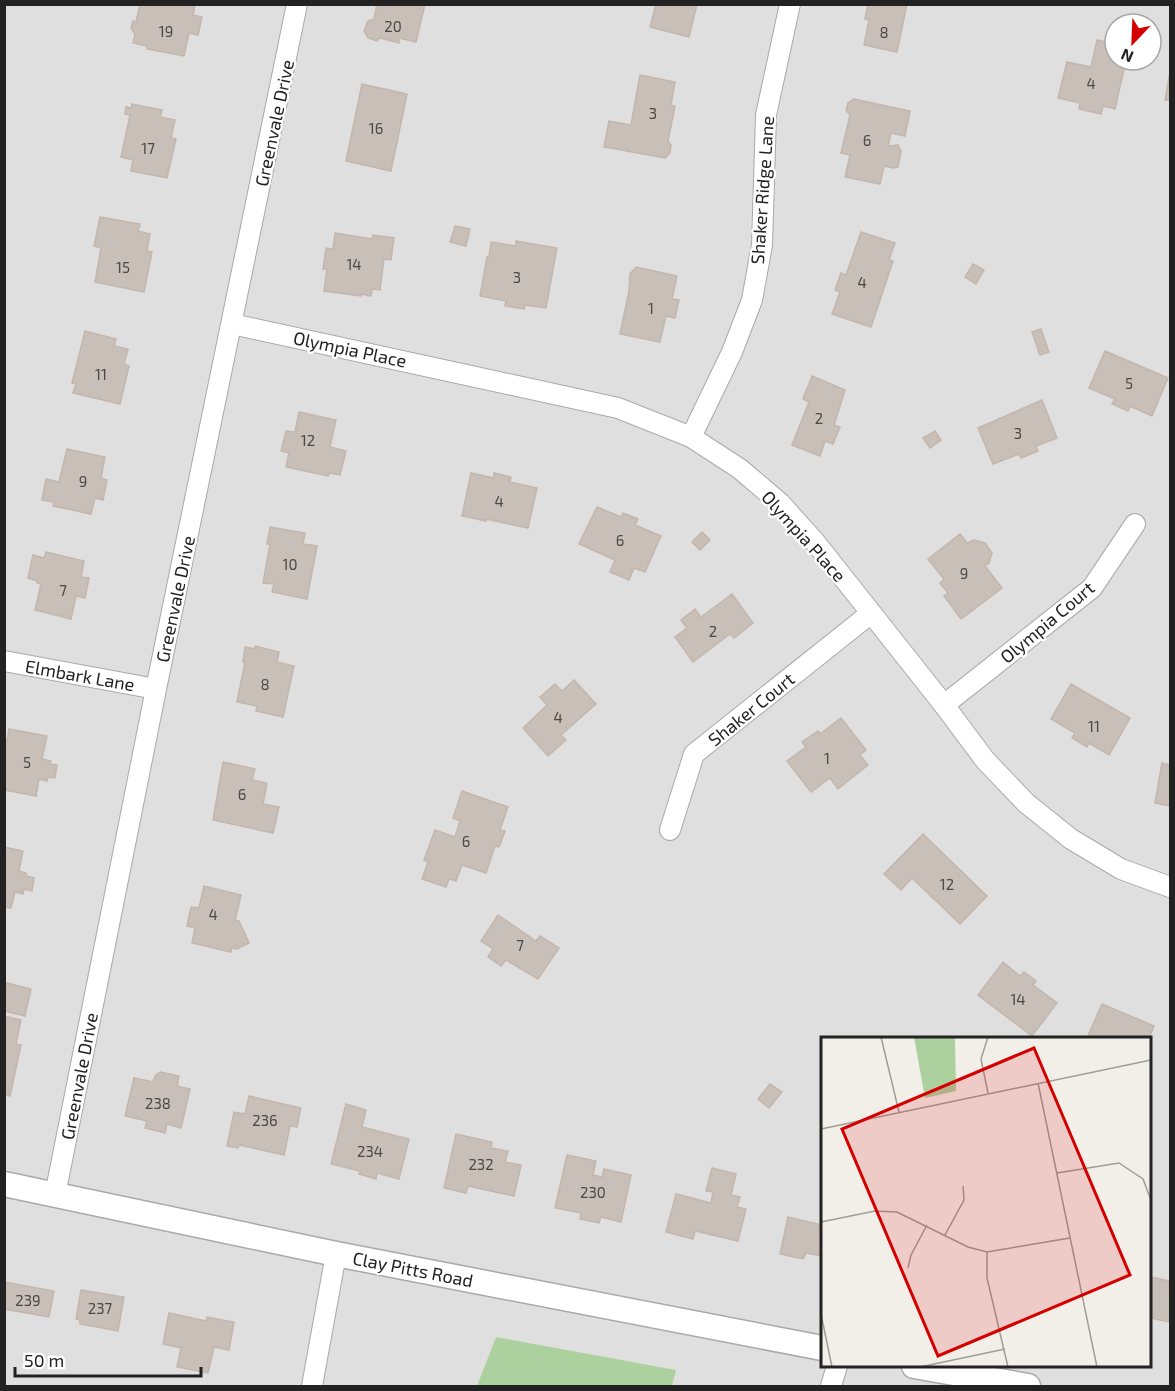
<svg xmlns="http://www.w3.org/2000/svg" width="1175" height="1391" font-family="'Exo 2',sans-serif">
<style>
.residential{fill:#e0dfdf;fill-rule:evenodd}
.forest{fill:#add19e}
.building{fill:#c7bfb8;stroke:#c4b6ab;stroke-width:1.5}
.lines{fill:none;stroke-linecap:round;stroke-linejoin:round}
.minor-casing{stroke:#a9a9a9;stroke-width:22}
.tertiary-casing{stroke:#a9a9a9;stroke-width:27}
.minor{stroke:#fff;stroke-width:20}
.tertiary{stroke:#fff;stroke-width:24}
.labels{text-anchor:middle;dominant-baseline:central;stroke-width:4.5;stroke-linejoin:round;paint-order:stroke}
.number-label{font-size:15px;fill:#4b4948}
.street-label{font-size:18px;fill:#222;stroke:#fff}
.inset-road{fill:none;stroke:#9f9d99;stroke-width:1.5}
.view{fill:#d40000;fill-opacity:0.15;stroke:#d40000;stroke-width:3}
.inset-edge{fill:none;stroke:#222;stroke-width:3}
</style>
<rect width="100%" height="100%" fill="#f2efe9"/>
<path class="residential" d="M 5,5 L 1170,5 L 1170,1386 L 5,1386 ZM 1115,24 L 1151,24 L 1151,60 L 1115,60 ZM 822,1038 L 1150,1038 L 1150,1366 L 822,1366 Z"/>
<polygon class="forest" points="496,1337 676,1370 672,1386 477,1386"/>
<g class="building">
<polygon points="140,4 195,4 193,15 202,17 198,35 189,33 184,56 147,49 147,46 133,43 135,34 131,28 133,21 136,22"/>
<polygon points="377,4 425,4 416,42 399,38 399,43 380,38 377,41 368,38 364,31 368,21 374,19"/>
<polygon points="656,4 697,4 689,37 650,27"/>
<polygon points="868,4 907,4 897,52 864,45 869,20 865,19"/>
<polygon points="1097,40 1115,44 1115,60 1126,60 1115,109 1103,106 1101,114 1079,109 1080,103 1058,98 1067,62 1091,67"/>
<polygon points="1170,72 1170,100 1165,100"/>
<polygon points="640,75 675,82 671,105 675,106 668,141 671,145 670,153 665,158 604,147 609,121 631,125"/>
<polygon points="362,84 407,94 391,171 346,161"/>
<polygon points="854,99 910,111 905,136 891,133 888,146 898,145 901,151 898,167 893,168 884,166 880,184 845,177 850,155 841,153 850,115 846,110 848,103"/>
<polygon points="132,104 162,110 160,117 175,120 171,138 176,139 167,178 131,171 133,160 121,157 130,115 125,114 126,107 131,108"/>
<polygon points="100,217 140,224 138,231 150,234 147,251 152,252 144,292 95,282 101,248 94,246"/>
<polygon points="455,226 470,229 466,246 450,242"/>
<polygon points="861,232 895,243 889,260 893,261 871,327 832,314 840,292 835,290 841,273 846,275"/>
<polygon points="335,233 372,239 373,235 394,238 391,260 384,259 380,290 372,289 371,296 361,294 361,296 324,291 327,269 323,269 326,248 333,249"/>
<polygon points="516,241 557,248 546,308 525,305 524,309 505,306 506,301 480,296 487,257 489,257 491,242 516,246"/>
<polygon points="973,264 984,270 976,284 965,277"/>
<polygon points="636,267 677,276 672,299 679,300 675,318 666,316 660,342 620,334 629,291 630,274"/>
<polygon points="1041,329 1049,352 1040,355 1032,332"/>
<polygon points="85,331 116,339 114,346 128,349 124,364 129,366 120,404 73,393 76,384 72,383"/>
<polygon points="1105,351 1168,378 1152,416 1130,406 1128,411 1112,404 1115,399 1089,388"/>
<polygon points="812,376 845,390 834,425 840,427 833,444 825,441 820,456 792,445 809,402 803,399"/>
<polygon points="1042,400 1057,438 1036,446 1038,451 1021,458 1019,454 993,464 978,428"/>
<polygon points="299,412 336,420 330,447 346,451 340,475 329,473 328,476 286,467 289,453 281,451 286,431 295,432"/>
<polygon points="935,431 941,440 930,448 923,438"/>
<polygon points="67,449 105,457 101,478 107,480 103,500 95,498 91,514 53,506 54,502 42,500 46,479 59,482"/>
<polygon points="471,473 494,478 494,473 511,477 510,482 537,488 528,528 486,519 486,521 462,516"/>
<polygon points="597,507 621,517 623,513 638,519 635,525 661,536 645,572 634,568 629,580 610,572 615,560 579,544"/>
<polygon points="270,527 305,533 303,544 317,546 307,599 272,592 274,584 263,583 270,544 267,544"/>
<polygon points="702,532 710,540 700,550 692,542"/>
<polygon points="960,534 967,543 974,540 985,543 992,553 989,563 985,566 1002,588 961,619 944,596 948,593 940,583 944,579 928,559"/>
<polygon points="46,552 84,561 81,577 89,578 85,598 76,596 71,619 35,610 41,584 37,583 37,581 28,578 33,555 44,558"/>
<polygon points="732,594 753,623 734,638 730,634 693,662 675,637 687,628 681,620 695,609 701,617"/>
<polygon points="255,646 279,652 277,662 294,666 283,717 256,711 257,706 237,702 245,662 243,662 245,647 255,649"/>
<polygon points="574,680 596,704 561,735 566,740 548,756 523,728 547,705 540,697 555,684 562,691"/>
<polygon points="1071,684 1130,718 1109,755 1089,743 1087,747 1072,738 1075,733 1051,719"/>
<polygon points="841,718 866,750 860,755 868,765 838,789 830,778 811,792 787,761 806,747 802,742 818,731 820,734"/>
<polygon points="9,729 47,736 42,759 51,761 50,764 57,765 55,778 48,777 47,781 39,779 36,796 4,790 4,741 7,741"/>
<polygon points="223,762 255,769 252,780 267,783 263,804 279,807 273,833 213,820"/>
<polygon points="1162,763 1170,765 1170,806 1155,803"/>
<polygon points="462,791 508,807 500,830 505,831 499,847 495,846 486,873 462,865 456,881 449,879 446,887 422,879 428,862 424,860 435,830 455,837 460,821 453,818"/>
<polygon points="923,834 987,896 960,924 912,878 901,890 884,874"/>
<polygon points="4,847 23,851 19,871 26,873 27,876 34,878 32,891 24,889 23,894 15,892 11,908 4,907"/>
<polygon points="204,886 241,895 235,921 239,921 249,943 237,949 232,948 231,952 192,943 195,928 187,926 191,907 199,908"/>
<polygon points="498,915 536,941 540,936 559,948 538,979 506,960 501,966 488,957 493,949 481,941"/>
<polygon points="1003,962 1020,976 1024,972 1036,981 1033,985 1057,1003 1032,1036 978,995"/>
<polygon points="7,983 31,989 25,1016 4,1011 4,995"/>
<polygon points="1102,1004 1154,1026 1149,1038 1087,1038"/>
<polygon points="4,1016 21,1020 16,1044 21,1045 10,1096 4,1094"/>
<polygon points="160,1072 179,1076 177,1086 190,1089 181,1128 167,1124 165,1133 145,1128 147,1121 125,1116 134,1078 153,1082 155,1076"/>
<polygon points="770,1084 782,1092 769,1108 758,1099"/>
<polygon points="249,1096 301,1108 297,1127 290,1126 284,1155 239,1145 238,1148 227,1146 234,1112 245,1114"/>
<polygon points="346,1104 366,1110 362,1127 409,1139 399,1179 377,1173 376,1179 359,1174 360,1171 331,1164"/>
<polygon points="456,1134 492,1142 491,1148 508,1151 505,1162 521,1165 514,1196 468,1186 466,1193 444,1188"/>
<polygon points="567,1155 596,1161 593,1175 602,1177 604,1169 631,1175 621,1222 601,1217 599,1223 580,1219 581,1213 555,1208"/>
<polygon points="712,1168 736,1174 731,1195 740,1197 737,1207 746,1209 738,1241 695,1231 693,1239 666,1232 676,1194 711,1203 713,1192 706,1191"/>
<polygon points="788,1217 822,1225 822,1256 806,1253 803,1259 780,1254"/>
<polygon points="1151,1277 1170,1281 1168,1290 1170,1290 1170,1322 1150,1318"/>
<polygon points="4,1282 54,1291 49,1317 4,1309"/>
<polygon points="81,1290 124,1297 118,1331 80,1324 80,1320 76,1319"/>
<polygon points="169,1313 206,1321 207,1317 234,1322 229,1350 214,1347 208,1373 177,1367 181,1348 163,1344"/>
</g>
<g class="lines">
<defs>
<g id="minor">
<polyline points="232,324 618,408 691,437 740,469 780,503 815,542 944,705 985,760 1026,803 1071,839 1121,869 1170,887"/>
<polyline points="691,437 732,352 752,300 762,245 766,115 790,4"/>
<polyline points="4,661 156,689"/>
<polyline points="944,705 1092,588 1135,524"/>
<polyline points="670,830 694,754 870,614"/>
<polyline points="55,1195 156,689 297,4"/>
<polyline points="312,1386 336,1254"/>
<polyline points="831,1386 837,1366"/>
</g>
<g id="tertiary">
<polyline points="4,1184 336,1254 822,1348"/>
<polyline points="914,1366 1028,1386"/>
</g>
</defs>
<use href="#minor" class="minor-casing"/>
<use href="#tertiary" class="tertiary-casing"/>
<use href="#minor" class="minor"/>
<use href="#tertiary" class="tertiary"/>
</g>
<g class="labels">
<g class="number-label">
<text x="393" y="26">20</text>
<text x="166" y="31">19</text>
<text x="884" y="32">8</text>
<text x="1091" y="83">4</text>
<text x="653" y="113">3</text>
<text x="376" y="128">16</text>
<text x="867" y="140">6</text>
<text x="148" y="148">17</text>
<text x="354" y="264">14</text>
<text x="123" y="267">15</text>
<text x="517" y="277">3</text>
<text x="862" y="282">4</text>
<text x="651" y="308">1</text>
<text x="101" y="374">11</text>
<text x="1129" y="383">5</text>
<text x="819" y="418">2</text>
<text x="1018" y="433">3</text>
<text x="308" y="440">12</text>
<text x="83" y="481">9</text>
<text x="499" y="501">4</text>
<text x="620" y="540">6</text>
<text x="290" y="564">10</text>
<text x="964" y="573">9</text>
<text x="63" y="590">7</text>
<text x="713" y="631">2</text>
<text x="265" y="684">8</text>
<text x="558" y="717">4</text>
<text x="1094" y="726">11</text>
<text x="827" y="758">1</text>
<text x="27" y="762">5</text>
<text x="242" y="794">6</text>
<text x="466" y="841">6</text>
<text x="947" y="884">12</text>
<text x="213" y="914">4</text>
<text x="520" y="945">7</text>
<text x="1018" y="999">14</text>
<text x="158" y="1103">238</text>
<text x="265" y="1120">236</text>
<text x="370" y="1151">234</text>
<text x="481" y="1164">232</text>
<text x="593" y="1192">230</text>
<text x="28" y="1300">239</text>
<text x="100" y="1308">237</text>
</g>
<g class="street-label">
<text transform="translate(274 123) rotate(-78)">Greenvale Drive</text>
<text transform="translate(762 190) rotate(-86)">Shaker Ridge Lane</text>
<text transform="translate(350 349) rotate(12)">Olympia Place</text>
<text transform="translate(804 536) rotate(48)">Olympia Place</text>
<text transform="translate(175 599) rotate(-78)">Greenvale Drive</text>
<text transform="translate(1047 622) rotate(-40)">Olympia Court</text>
<text transform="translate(80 675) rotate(10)">Elmbark Lane</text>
<text transform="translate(751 709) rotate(-39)">Shaker Court</text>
<text transform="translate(79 1076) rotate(-79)">Greenvale Drive</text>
<text transform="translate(413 1269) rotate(11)">Clay Pitts Road</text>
</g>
</g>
<g transform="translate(821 1037)">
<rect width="330" height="330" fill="#f2efe9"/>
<path d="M 93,0 L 137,0 L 134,2 L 135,54 L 104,61 Z" fill="#add19e"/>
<path class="inset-road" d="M 60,0 L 78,75M 167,0 L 160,22 L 167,56M 217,46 L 276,330M 0,92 L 330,23M 236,136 L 298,126 L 322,142 L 330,163M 0,185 L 54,174 L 76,175 L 147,210 L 166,215 L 249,201M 124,198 L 143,163 L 142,149M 166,215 L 166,241 L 187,330M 87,231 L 90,218 L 106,188M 0,277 L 11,330M 99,330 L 184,312"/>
<path class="view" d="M 213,11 L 309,238 L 117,319 L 21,92 Z"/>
<rect width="330" height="330" class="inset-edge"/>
</g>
<rect width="1175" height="1391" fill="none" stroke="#222222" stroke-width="12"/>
<g transform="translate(1133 42) rotate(203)"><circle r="28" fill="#ffffff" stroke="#a7a7a7" stroke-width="1.5"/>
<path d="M0-4.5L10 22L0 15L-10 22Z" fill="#d40000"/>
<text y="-9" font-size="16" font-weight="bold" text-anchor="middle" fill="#222222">N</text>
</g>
<path d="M15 1367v9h186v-9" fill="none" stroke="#222222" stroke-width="3"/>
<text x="24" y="1367" font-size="18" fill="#222222" stroke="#ffffff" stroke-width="4.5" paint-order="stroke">50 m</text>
</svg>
